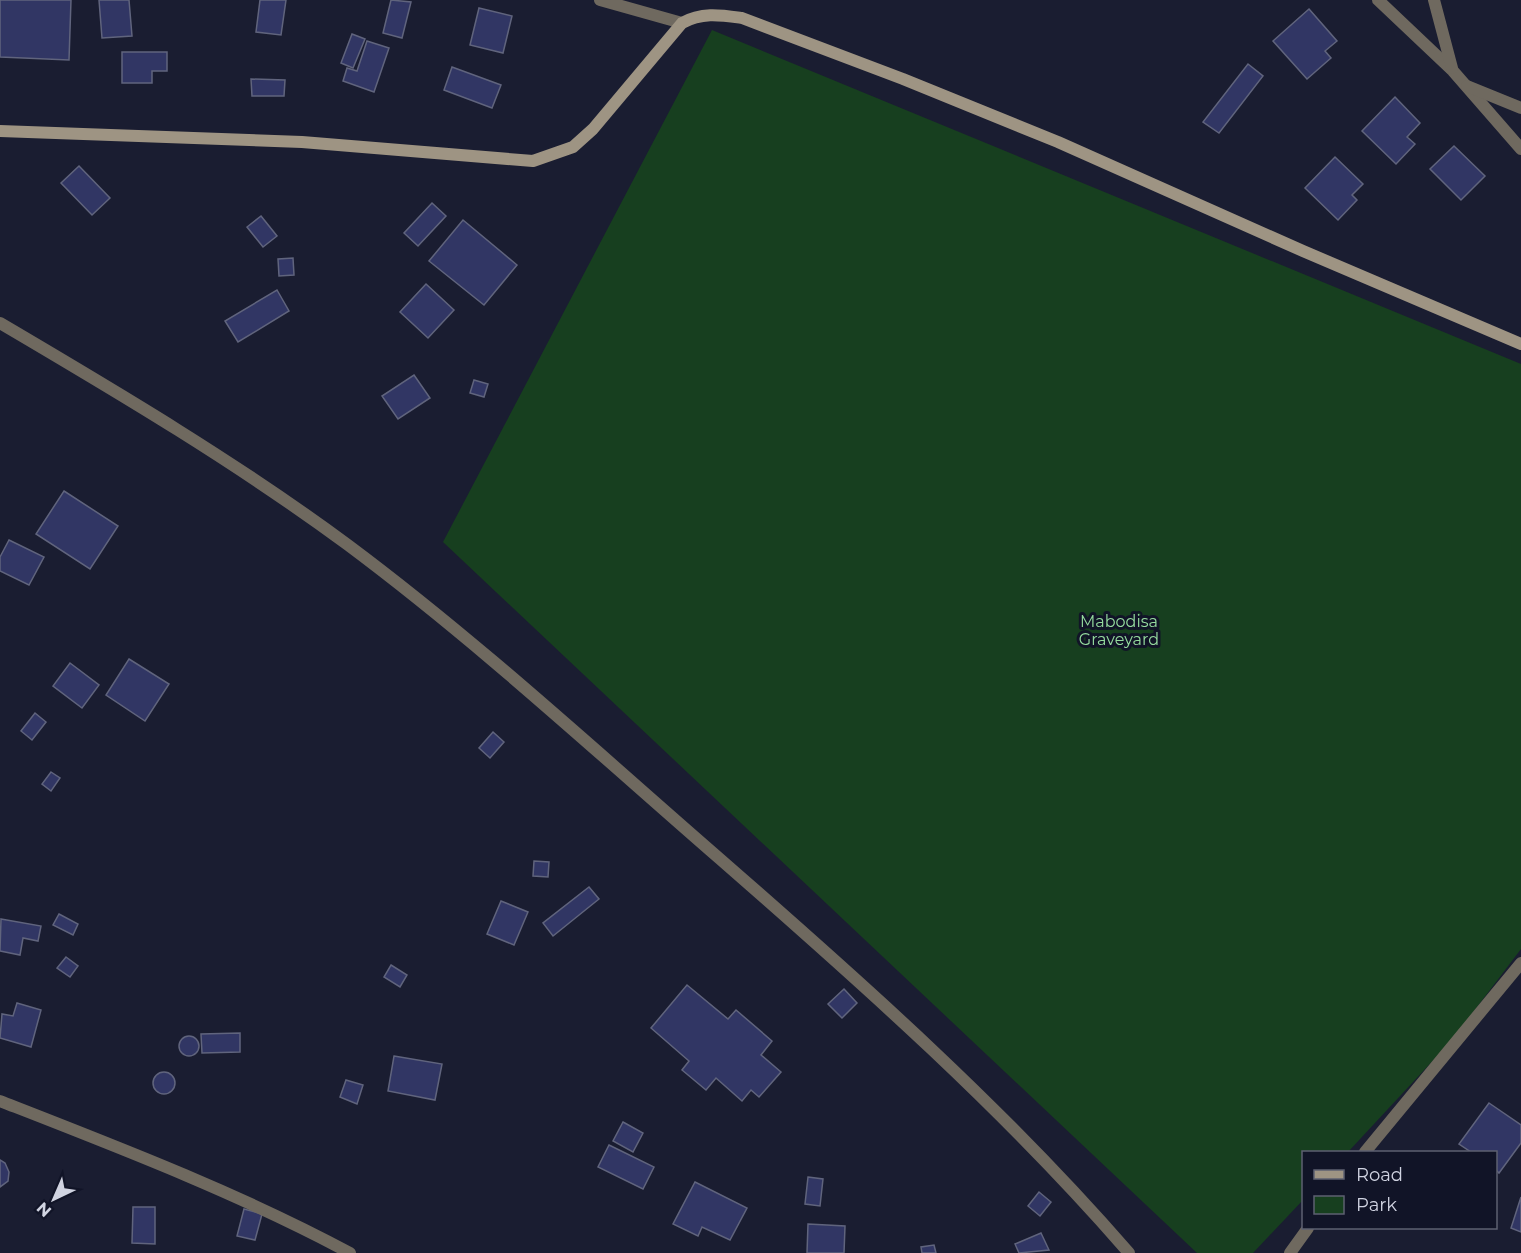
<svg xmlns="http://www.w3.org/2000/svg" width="1521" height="1253" font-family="Montserrat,sans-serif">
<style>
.green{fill:#173f1f}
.building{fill:#313664;stroke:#60647d;stroke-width:1.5}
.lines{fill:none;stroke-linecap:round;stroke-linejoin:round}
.street{stroke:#6f695f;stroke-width:12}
.secondary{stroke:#9e9483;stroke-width:12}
.labels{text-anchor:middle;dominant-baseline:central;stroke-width:6;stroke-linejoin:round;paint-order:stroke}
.park-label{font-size:16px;fill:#95db9e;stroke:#111427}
</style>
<rect width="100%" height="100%" fill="#1a1d31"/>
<polygon class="green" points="712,30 1521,364 1521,949 1452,1040 1348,1152 1304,1152 1303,1200 1253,1253 1197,1253 443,542"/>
<g class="building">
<polygon points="0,0 71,0 69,60 0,57"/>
<polygon points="99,0 129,0 132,36 102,38"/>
<polygon points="260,0 286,0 281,35 256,32"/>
<polygon points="391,0 411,2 402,38 383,33"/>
<polygon points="479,8 512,16 503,53 470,45"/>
<polygon points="1309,9 1337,41 1325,51 1331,58 1307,79 1273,41"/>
<polygon points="352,34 365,39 353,68 341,63"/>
<polygon points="367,41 389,48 374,92 343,81 347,68 357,71"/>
<polygon points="122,52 167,52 167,71 152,71 152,83 122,83"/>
<polygon points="1248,64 1263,76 1219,133 1203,122"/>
<polygon points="452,67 501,85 492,108 444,90"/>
<polygon points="251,79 285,80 284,96 252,96"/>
<polygon points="1395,97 1420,123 1407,137 1415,144 1396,164 1362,131"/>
<polygon points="1454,146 1485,176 1461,200 1430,169"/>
<polygon points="1335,157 1363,184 1352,195 1357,200 1338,220 1305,188"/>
<polygon points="79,166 110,198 92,215 61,183"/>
<polygon points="432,203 446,216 418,246 404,233"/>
<polygon points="261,216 277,236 263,247 247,227"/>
<polygon points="463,220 517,265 484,305 429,261"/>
<polygon points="293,258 294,275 279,276 278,259"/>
<polygon points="426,284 454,310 428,338 400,312"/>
<polygon points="277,290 289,311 238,342 225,321"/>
<polygon points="414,375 430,398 398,419 382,396"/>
<polygon points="474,380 488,384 484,397 470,393"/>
<polygon points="64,491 118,526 90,569 36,534"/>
<polygon points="9,540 44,557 29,585 0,571 0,557"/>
<polygon points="129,659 169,684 145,721 106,695"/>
<polygon points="70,663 99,685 82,708 53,686"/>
<polygon points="35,713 46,722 32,740 21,731"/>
<polygon points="493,732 504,742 490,758 479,748"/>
<polygon points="51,772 60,778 51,791 42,784"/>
<polygon points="534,861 549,862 548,877 533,876"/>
<polygon points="589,887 599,899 553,936 543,923"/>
<polygon points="501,901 528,912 514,945 487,934"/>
<polygon points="59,914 78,924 73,935 53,925"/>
<polygon points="1,919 41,926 38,941 23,938 20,955 0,951"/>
<polygon points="66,957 78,966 70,977 57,968"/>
<polygon points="391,965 407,975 400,987 384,977"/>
<polygon points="687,985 728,1019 736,1010 772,1041 761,1055 781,1072 759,1097 751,1090 742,1101 716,1078 706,1090 682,1070 689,1061 651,1028"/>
<polygon points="844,989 857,1003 842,1018 828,1004"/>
<polygon points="17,1003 41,1010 31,1047 0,1038 2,1014 13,1016"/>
<polygon points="240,1033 240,1052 202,1053 201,1034"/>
<circle cx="189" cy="1046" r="10"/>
<polygon points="394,1056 442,1064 435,1100 388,1091"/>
<circle cx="164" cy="1083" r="11"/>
<polygon points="346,1080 363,1085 357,1104 340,1097"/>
<polygon points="1489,1103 1521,1125 1521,1143 1499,1173 1496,1170 1496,1152 1471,1152 1459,1144"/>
<polygon points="623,1122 643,1133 633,1152 613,1141"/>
<polygon points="609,1145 654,1167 643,1189 598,1167"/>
<polygon points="0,1160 5,1163 9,1172 8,1181 0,1187"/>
<polygon points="808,1177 823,1179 820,1206 805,1204"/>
<polygon points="695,1182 747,1208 730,1240 702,1227 698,1236 673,1224"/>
<polygon points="1039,1192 1051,1202 1040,1216 1028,1206"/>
<polygon points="1521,1197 1521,1232 1511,1228"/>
<polygon points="133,1207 155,1207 155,1244 132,1243"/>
<polygon points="244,1209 262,1214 255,1240 237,1236"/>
<polygon points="808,1224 845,1226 844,1253 807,1253"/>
<polygon points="1041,1233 1049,1250 1019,1253 1015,1244"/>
<polygon points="934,1245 936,1253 922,1253 921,1247"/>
</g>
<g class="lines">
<g class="street">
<polyline points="600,0 682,23"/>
<polyline points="1378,0 1453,71 1521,149"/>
<polyline points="1434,0 1452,68"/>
<polyline points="1467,86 1521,108"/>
<path d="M 0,323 C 119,393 237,463 348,545 C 478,642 598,753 720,859 C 863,984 1005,1110 1129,1253"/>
<path d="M 0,1101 C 118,1147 238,1193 350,1253"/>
<polyline points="1365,1152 1521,963"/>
<polyline points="1290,1253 1308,1228"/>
</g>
<path class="secondary" d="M 0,131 L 302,142 L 533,161 L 573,147 L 593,129 L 682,23 C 702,12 720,15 742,18 L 903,79 L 1058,142 L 1303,251 L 1521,344"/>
</g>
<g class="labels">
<g class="park-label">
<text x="1119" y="621">Mabodisa<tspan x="1119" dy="18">Graveyard</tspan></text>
</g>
</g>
<rect x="1302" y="1151" width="195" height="78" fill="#111427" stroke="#5d6071" stroke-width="1.5"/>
<rect x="1314" y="1170" width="30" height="9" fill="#9e9483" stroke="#5d6071" stroke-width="1.5"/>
<text x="1356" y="1181" font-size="18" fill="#d0d3e1">Road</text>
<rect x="1314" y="1196" width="30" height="18" fill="#173f1f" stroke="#5d6071" stroke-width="1.5"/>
<text x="1356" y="1211" font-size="18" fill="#d0d3e1">Park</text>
<g transform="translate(54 1199) rotate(224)" stroke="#111427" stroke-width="4.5" paint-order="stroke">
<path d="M0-4.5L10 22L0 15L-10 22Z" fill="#d0d3e1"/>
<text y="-9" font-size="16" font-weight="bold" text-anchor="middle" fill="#d0d3e1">N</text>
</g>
</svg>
